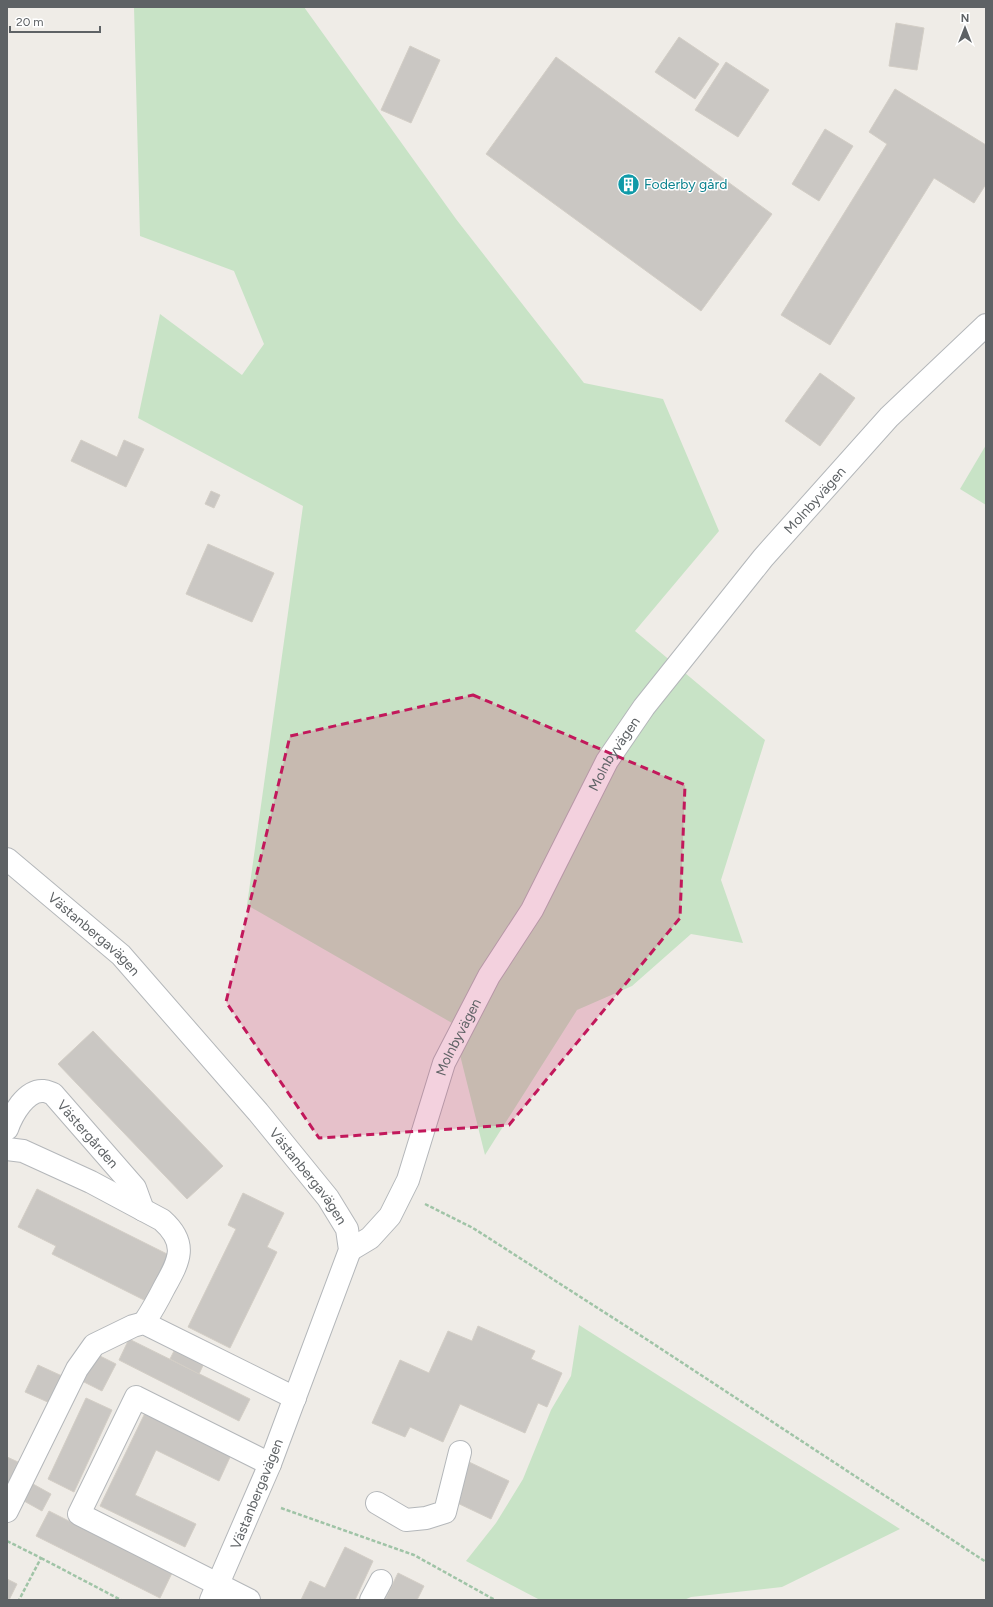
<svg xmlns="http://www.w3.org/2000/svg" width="993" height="1607" font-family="Figtree,sans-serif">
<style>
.green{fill:#c8e3c6}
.building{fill:#cac7c3;stroke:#d3cec6}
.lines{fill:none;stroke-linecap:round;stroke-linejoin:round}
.minor-casing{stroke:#b4b7ba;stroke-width:24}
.path{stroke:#a0c4a7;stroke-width:2.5;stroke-dasharray:4 2;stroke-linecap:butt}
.minor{stroke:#fff;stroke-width:22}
.marked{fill:#c2185b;fill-opacity:0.2;stroke:#c2185b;stroke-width:3;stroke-dasharray:8 5;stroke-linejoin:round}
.labels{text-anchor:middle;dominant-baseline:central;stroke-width:3;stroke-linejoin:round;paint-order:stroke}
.culture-label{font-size:14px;fill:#0d838f;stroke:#fff;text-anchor:start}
.street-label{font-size:14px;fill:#5e6265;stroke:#fff}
</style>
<rect width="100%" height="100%" fill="#efece7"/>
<g class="green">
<polygon points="134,7 304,7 456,219 584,383 663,399 719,531 635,631 765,740 721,880 743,943 691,934 632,986 577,1010 485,1155 452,1023 247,905 303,506 138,418 160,314 242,375 264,344 234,271 140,236"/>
<polygon points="986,445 986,505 960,489"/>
<polygon points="579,1325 900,1529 782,1587 691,1597 684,1600 540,1600 466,1561 496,1523 523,1479 551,1410 571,1376"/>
</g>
<g class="building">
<polygon points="896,23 924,28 917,70 889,66"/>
<polygon points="679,37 719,64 695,99 655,72"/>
<polygon points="410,46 440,60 411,123 381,110"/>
<polygon points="556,57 772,214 701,311 486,154"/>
<polygon points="726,62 769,90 738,137 695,110"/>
<polygon points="895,89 986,145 986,184 974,203 934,178 830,345 781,315 887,144 869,132"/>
<polygon points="825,129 853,146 819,201 792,184"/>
<polygon points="820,373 855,398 820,446 785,421"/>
<polygon points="81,440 117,457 124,440 144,449 126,487 71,461"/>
<polygon points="211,491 220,495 214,508 205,504"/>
<polygon points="208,544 274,573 252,622 186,594"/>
<polygon points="93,1031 223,1166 187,1199 58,1064"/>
<polygon points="37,1189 171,1256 148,1302 52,1254 56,1246 18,1227"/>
<polygon points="243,1193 284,1213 267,1247 277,1252 230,1348 188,1327 236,1229 228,1225"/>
<polygon points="478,1326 535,1351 531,1359 562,1373 547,1407 538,1403 525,1433 460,1404 443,1442 410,1427 405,1437 372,1423 400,1360 429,1373 448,1331 472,1341"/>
<polygon points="129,1339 250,1399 239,1421 119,1360"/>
<polygon points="177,1345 206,1359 199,1374 170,1359"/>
<polygon points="96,1354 116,1364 102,1391 82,1381"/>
<polygon points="38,1365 62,1376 50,1403 25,1392"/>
<polygon points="86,1398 112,1410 74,1492 48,1479"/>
<polygon points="145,1413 231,1455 219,1481 156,1450 135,1495 196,1524 185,1547 100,1506"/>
<polygon points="7,1457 18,1462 7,1486"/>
<polygon points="469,1462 509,1481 491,1519 451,1500"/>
<polygon points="33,1484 51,1494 42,1511 24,1501"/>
<polygon points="49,1511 172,1573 160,1598 36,1536"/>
<polygon points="345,1547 373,1561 355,1600 301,1600 310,1581 325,1588"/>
<polygon points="398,1573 424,1586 417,1600 385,1600"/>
<polygon points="7,1579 17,1584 9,1600 7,1600"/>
</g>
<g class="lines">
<defs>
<g id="minor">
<path id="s1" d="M 7,859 L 121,955 L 258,1112 L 328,1198 L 347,1229 L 350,1250 L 270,1464 L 211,1600"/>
<path id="s2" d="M 7,1129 C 12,1115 26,1089 44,1091 C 47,1091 50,1093 53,1094 L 135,1188 L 143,1210"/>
<path d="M 7,1149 L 23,1151 L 91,1182 L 162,1220 C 189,1244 179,1261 164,1288 C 158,1300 151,1312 144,1323"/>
<path id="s3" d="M 350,1250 L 370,1238 L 390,1216 L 408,1180 L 444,1063 L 489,976 L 532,910 L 607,761 L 644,707 L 763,558 L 889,417 L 986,325"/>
<polyline points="377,1503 406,1520 426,1518 445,1512 460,1452"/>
<polyline points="7,1511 77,1369 94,1345 133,1326 144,1323 295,1398"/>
<polyline points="249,1600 79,1514 136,1397 270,1464"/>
<polyline points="371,1600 381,1581"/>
</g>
</defs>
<use href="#minor" class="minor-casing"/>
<g class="path">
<polyline points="425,1204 473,1228 646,1339 986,1562"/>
<polyline points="281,1508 414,1555 495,1600"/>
<polyline points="7,1541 41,1558 19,1600"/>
<polyline points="41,1558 121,1600"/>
</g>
<use href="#minor" class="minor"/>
</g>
<path class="marked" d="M 473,695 L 685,785 L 680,918 L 509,1125 L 319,1138 L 226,1002 L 290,736 Z"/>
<defs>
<symbol id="building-disc" viewBox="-11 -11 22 22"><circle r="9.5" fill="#0f9aa8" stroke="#fff"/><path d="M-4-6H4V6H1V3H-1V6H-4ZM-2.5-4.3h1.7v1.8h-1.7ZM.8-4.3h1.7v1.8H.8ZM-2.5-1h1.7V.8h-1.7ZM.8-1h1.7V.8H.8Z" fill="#fff"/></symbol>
</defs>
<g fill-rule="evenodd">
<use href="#building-disc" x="616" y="172" width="25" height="25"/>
</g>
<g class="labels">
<g class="culture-label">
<text x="644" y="184">Foderby gård</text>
</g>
<g class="street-label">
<text stroke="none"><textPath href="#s3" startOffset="893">Molnbyvägen</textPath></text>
<text stroke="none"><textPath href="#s3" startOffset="569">Molnbyvägen</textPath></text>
<text stroke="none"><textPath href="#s1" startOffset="115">Västanbergavägen</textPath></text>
<text stroke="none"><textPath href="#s3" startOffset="245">Molnbyvägen</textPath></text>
<text stroke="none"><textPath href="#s2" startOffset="119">Västergården</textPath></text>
<text stroke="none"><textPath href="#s1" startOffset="439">Västanbergavägen</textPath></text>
<text transform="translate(257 1494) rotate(-68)">Västanbergavägen</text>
</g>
</g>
<rect width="993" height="1607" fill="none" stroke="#5e6265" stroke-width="16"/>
<g transform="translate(965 28)" stroke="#ffffff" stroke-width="3" paint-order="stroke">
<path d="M0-3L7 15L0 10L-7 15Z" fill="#5e6265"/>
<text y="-6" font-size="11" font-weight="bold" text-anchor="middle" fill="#5e6265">N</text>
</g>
<path d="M10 26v6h90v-6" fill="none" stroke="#5e6265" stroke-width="2"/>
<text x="16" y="26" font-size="12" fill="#5e6265" stroke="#ffffff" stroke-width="3" paint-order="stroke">20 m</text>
</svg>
